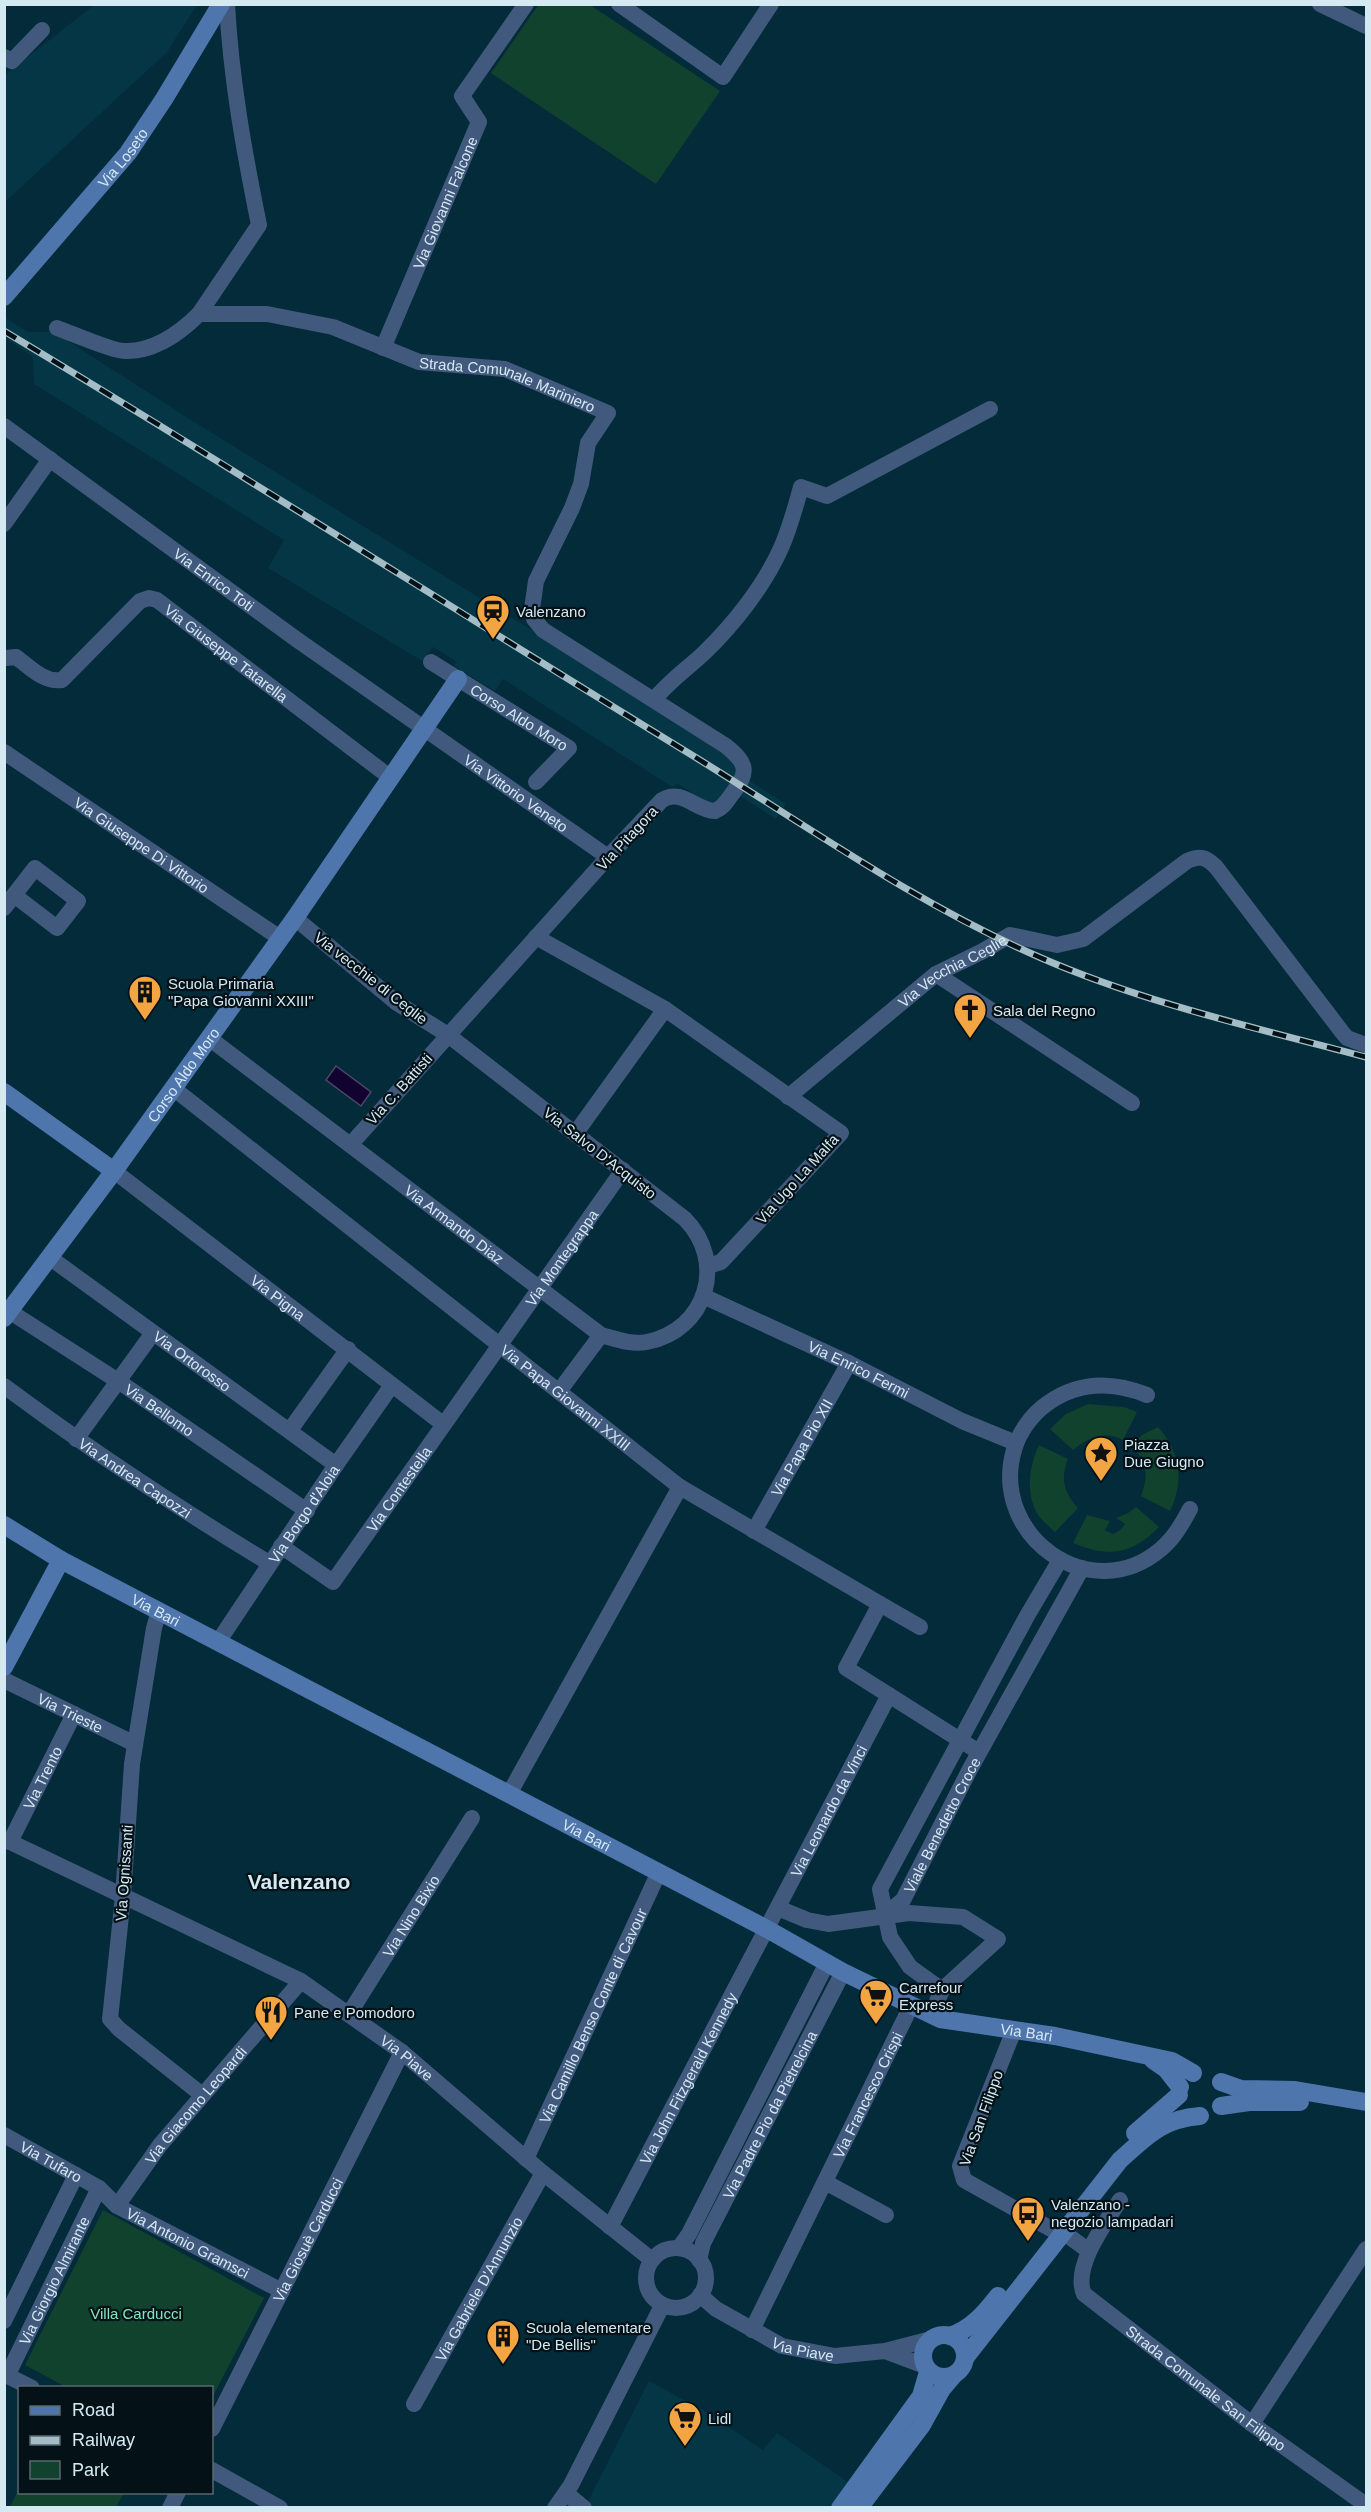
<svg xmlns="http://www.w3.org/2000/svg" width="1371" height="2512" font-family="Helvetica,sans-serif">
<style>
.built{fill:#043646}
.green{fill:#10422e}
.water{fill:#11022f;stroke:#4c476a;stroke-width:1.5}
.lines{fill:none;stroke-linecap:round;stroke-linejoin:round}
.street{stroke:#41597d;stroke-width:16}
.secondary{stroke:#4f75ad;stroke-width:18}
.rail-casing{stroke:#a3bcc6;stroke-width:7}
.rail{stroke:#041218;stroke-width:4.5;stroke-dasharray:14;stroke-linecap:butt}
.labels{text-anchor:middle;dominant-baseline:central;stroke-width:4.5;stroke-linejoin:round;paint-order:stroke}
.street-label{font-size:15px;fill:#d5e9f2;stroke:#041218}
.poi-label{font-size:15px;fill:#d5e9f2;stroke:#041218;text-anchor:start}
.park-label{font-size:15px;fill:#82e6b9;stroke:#041218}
.district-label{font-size:21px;font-weight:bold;fill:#d5e9f2;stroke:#041218}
</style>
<rect width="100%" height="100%" fill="#032b39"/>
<g class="built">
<polygon points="94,5 197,5 167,52 5,202 5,75"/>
<polygon points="4,317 28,332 54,332 188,418 631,691 732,756 739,774 786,804 776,819 727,788 719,800 713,803 705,801 678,784 672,787 503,679 495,691 454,666 457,662 433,647 422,661 268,568 284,540 34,384 33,357 5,338"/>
<polygon points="649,2381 703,2410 763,2450 777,2433 848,2482 829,2507 591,2508 588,2505 592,2493"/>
</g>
<g class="green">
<polygon points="539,4 590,5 720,91 656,184 491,73"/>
<path d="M 1088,1404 L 1124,1407 L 1137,1412 L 1123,1440 C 1103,1430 1088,1438 1073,1450 L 1050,1429 L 1066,1414 Z"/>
<path d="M 1158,1427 C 1180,1452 1185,1480 1170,1511 L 1141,1496 C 1149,1475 1147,1464 1133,1446 L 1142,1435 Z"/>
<path d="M 1039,1445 L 1068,1459 C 1060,1478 1064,1493 1078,1508 L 1055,1532 C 1050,1527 1042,1521 1038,1515 C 1025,1493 1029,1467 1039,1445 Z"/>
<path d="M 1136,1507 L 1159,1527 C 1131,1555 1109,1558 1073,1543 L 1087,1515 L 1110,1521 L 1105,1530 L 1113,1534 L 1120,1530 L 1125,1524 L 1116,1518 L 1128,1513 Z"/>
<polygon points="103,2210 264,2298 212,2398 212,2388 66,2387 25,2365"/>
<polygon points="19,2489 20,2492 124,2493 116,2507 10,2507"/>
</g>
<polygon class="water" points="336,1066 371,1092 361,1106 326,1080"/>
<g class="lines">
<g class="street">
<polyline points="619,4 723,77 771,4"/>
<polyline points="1320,4 1366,26"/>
<polyline points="4,57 12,61 42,30"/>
<path d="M 199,314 L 259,225 C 244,151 231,79 227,4"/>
<path id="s1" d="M 57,328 C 71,333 112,351 124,351 C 153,352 180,333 199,314 L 267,314 L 333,327 L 419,362 L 505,369 L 608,413 L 588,443 L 581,484 L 572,508 L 536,581 L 532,609 L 534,619 L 543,630 L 726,746 C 748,764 749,772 732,794 C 727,801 723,808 715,811 C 695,810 682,788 662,800 L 608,857 L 351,1144"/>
<path id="s2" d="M 383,348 L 479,122 L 462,96 L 526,4"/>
<path id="s3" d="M 4,426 L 296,639 L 608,857"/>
<polyline points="4,524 50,459"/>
<path id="s4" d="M 6,658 L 16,657 C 30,667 44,683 62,680 L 140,601 L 149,598 L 157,600 L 391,778"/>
<path id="s5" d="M 431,662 L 569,748 L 536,782"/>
<path d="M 654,700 C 668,682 687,669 704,653 C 734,624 764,586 781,548 C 790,528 795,508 801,487 L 827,496 L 990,409"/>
<path id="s6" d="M 4,752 L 280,938"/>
<polyline points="4,908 35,868 78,901 57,928 14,895"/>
<polyline points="536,937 665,1009 841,1133 721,1262 708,1266"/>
<polyline points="936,974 1132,1103"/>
<path id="s7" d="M 209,1038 L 601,1335 C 616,1339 631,1345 647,1342 C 707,1330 727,1262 685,1219 L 448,1035 L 397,1003 L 295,918"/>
<path id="s8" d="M 173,1088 L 680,1487 L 880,1604 L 846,1668 L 979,1752"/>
<path id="s9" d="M 788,1097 L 936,974 L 983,951 L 1010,935 L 1057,945 L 1083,939 L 1187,861 C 1200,855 1206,857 1216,867 L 1342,1032 L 1347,1038 L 1366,1045"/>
<polyline points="575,1134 665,1009"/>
<path id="s10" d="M 114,1171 L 443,1424"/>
<path id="s11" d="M 49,1257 L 336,1465"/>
<path id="s12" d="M 703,1296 L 849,1363 L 962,1421 L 1016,1443"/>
<path id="s13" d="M 9,1311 L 118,1381 L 307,1511"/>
<path id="s14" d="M 4,1386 C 90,1450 178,1508 269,1563"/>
<polyline points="560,1390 601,1335"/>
<path d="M 1147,1395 C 1112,1381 1079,1381 1048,1403 C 1032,1414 1019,1432 1014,1450 C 989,1536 1091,1609 1161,1549 C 1174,1538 1182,1524 1190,1509"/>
<polyline points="290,1430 348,1349"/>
<polyline points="76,1439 153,1333"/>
<path id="s15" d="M 754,1531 L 849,1363"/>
<path id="s16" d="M 281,1546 L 333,1582 L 623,1170"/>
<polyline points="880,1604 920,1627"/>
<polyline points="159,1611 154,1628 132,1764 123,1897 110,2019 119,2029 201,2094"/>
<path id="s17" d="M 218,1642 L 336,1465 L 392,1385"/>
<path id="s18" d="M 4,1680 L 135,1744"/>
<polyline points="509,1794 680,1487"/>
<path id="s19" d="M 4,1839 L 301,1981 L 402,2052 L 543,2173 L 652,2260"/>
<path id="s20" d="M 10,1842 L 74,1714"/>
<polyline points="778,1908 807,1920 828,1924 909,1913 963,1917 998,1939 942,1990"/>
<path id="s21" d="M 885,1915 L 903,1900 L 970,1769 L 1082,1568"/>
<path id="s22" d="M 349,2014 L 472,1818"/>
<polyline points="931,2015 942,1990 910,1967 890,1937 880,1889 1027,1616 1060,1560"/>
<polyline points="1014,2030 960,2166 964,2180 1051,2229"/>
<path id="s23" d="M 4,2135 L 99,2188 L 117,2206 L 282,2291"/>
<path id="s24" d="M 526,2159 L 659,1872"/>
<polyline points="825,2182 886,2215"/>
<path id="s25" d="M 1120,2200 C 1106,2222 1072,2267 1084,2294 L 1252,2424 L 1366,2505"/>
<path id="s26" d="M 117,2206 L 160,2145 L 301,1981"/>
<path id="s27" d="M 610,2227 L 889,1695"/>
<polyline points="1063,2232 1089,2251"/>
<polyline points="679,2248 689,2234 827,1963"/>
<circle cx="676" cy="2278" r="30"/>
<path id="s28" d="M 699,2260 L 703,2243 L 843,1972"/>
<path id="s29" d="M 700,2295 L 716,2309 L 782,2346 L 835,2356 L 885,2351 L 931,2339"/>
<polyline points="4,2321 76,2175"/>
<path id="s30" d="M 752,2330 L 911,2006"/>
<polyline points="885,2351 925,2366"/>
<path id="s31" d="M 9,2372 L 99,2188"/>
<polyline points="8,2376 32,2388"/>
<path id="s32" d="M 414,2404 L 543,2173"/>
<polyline points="1252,2424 1366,2249"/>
<path id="s33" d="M 212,2429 L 402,2052"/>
<polyline points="212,2470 280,2508"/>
<polyline points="567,2494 584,2508"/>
<polyline points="170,2508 178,2492"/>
<polyline points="555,2508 571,2485 662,2306"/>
</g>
<g class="secondary">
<path id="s34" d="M 4,297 L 128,153 L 164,99 L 221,4"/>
<polyline points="4,1092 114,1171"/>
<path id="s35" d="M 4,1318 L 114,1171 L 295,918 L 458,679"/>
<path id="s36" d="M 4,1525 L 61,1560 L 767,1929 L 843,1972 L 940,2019 L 1055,2036 L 1172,2061 L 1193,2073"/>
<polyline points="4,1667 61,1560"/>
<polyline points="1153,2060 1166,2069 1180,2087"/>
<polyline points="1221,2082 1241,2089 1295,2090 1366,2102"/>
<polyline points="1221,2106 1249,2102 1300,2102"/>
<polyline points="1135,2133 1179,2095"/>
<circle cx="944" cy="2356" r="21"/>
<path d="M 950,2336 C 971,2329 985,2313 998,2296"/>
<path d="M 965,2358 L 1120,2160 C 1147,2136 1162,2119 1200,2116"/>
<polyline points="840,2508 921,2396 928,2372"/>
<polyline points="859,2508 922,2425 942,2389 953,2376"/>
</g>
<defs>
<path id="rail" d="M 4,331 C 236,470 464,616 695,757 C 807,826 917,904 1039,957 C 1144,1003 1256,1028 1366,1057"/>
</defs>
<use href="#rail" class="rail-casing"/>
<use href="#rail" class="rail"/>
</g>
<defs>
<symbol id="station-pin" viewBox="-11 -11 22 30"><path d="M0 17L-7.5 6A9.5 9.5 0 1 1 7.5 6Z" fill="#f3a443" stroke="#041218"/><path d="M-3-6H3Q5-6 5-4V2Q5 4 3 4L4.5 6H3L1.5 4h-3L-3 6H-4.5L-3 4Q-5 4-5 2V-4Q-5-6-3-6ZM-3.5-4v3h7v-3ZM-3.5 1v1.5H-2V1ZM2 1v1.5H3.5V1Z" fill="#111"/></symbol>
<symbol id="building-pin" viewBox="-11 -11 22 30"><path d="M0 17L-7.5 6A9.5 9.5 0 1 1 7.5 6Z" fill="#f3a443" stroke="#041218"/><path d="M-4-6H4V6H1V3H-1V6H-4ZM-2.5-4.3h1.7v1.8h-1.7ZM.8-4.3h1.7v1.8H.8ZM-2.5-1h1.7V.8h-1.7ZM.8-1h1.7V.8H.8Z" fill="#111"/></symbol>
<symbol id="church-pin" viewBox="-11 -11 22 30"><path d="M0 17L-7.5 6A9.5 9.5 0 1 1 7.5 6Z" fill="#f3a443" stroke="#041218"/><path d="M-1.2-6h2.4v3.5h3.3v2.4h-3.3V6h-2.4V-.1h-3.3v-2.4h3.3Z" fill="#111"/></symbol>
<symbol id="sight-pin" viewBox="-11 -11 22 30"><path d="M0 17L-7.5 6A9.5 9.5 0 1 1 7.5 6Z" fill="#f3a443" stroke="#041218"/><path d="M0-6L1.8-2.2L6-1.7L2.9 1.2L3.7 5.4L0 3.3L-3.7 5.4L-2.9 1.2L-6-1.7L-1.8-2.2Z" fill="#111"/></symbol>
<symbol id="supermarket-pin" viewBox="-11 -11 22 30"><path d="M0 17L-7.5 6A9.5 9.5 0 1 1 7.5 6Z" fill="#f3a443" stroke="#041218"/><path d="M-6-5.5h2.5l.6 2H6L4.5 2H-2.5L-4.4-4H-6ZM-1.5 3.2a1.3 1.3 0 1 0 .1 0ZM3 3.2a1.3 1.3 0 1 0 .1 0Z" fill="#111"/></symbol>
<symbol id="restaurant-pin" viewBox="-11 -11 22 30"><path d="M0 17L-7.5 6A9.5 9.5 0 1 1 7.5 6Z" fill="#f3a443" stroke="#041218"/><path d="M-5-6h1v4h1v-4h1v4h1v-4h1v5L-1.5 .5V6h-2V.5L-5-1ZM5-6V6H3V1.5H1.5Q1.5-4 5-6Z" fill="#111"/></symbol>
<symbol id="bus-pin" viewBox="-11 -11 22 30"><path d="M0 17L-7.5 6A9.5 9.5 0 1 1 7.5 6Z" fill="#f3a443" stroke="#041218"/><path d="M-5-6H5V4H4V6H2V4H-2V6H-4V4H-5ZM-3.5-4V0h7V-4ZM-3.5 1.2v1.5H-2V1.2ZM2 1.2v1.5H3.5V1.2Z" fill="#111"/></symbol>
</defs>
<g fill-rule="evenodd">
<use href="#station-pin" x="474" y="592" width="38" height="52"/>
<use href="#building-pin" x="126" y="973" width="38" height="52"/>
<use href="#church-pin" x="951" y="991" width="38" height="52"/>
<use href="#sight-pin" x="1082" y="1434" width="38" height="52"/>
<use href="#supermarket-pin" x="857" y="1977" width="38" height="52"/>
<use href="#restaurant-pin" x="252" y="1993" width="38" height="52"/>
<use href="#bus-pin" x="1009" y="2194" width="38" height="52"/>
<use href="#building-pin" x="484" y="2317" width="38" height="52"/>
<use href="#supermarket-pin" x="666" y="2399" width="38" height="52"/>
</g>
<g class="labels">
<g class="street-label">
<text stroke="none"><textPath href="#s34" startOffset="183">Via Loseto</textPath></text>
<text stroke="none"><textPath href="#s2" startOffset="158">Via Giovanni Falcone</textPath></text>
<text stroke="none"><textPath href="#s1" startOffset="477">Strada Comunale Mariniero</textPath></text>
<text stroke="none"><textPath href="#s3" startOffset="260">Via Enrico Toti</textPath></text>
<text stroke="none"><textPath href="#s4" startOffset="279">Via Giuseppe Tatarella</textPath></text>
<text stroke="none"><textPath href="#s5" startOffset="104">Corso Aldo Moro</textPath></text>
<text stroke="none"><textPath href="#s3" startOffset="630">Via Vittorio Veneto</textPath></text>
<text transform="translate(627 838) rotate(-47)">Via Pitagora</text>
<text stroke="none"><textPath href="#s6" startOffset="166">Via Giuseppe Di Vittorio</textPath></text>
<text stroke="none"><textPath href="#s9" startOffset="208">Via Vecchia Ceglie</textPath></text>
<text transform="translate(371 978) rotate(38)">Via vecchie di Ceglie</text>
<text stroke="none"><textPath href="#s35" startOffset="302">Corso Aldo Moro</textPath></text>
<text transform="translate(399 1089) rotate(-48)">Via C. Battisti</text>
<text transform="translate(600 1153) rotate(38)">Via Salvo D'Acquisto</text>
<text transform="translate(797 1179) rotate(-48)">Via Ugo La Malfa</text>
<text stroke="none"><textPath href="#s7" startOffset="308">Via Armando Diaz</textPath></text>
<text stroke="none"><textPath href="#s16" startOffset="460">Via Montegrappa</textPath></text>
<text stroke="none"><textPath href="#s10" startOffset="207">Via Pigna</textPath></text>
<text stroke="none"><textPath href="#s11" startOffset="177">Via Ortorosso</textPath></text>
<text stroke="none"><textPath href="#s12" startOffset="172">Via Enrico Fermi</textPath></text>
<text stroke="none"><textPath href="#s8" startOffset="500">Via Papa Giovanni XXIII</textPath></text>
<text stroke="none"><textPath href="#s13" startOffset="180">Via Bellomo</textPath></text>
<text stroke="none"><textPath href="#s15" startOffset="96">Via Papa Pio XII</textPath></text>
<text stroke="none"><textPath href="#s14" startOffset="160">Via Andrea Capozzi</textPath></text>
<text stroke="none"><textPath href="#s16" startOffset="177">Via Contestella</textPath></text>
<text stroke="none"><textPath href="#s17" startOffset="154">Via Borgo d'Aloia</textPath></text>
<text stroke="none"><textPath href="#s36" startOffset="174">Via Bari</textPath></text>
<text stroke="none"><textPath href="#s18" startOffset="74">Via Trieste</textPath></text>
<text stroke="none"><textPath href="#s20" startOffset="72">Via Trento</textPath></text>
<text stroke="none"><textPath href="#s27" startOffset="470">Via Leonardo da Vinci</textPath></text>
<text stroke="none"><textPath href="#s21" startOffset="108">Viale Benedetto Croce</textPath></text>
<text stroke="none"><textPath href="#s36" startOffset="660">Via Bari</textPath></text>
<text transform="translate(124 1873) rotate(-86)">Via Ognissanti</text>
<text stroke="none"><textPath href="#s22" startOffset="116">Via Nino Bixio</textPath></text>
<text stroke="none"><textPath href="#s24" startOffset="158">Via Camillo Benso Conte di Cavour</textPath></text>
<text stroke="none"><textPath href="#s36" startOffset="1146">Via Bari</textPath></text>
<text stroke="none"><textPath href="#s19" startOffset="460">Via Piave</textPath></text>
<text stroke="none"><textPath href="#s27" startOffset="168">Via John Fitzgerald Kennedy</textPath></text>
<text stroke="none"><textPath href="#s30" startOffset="262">Via Francesco Crispi</textPath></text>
<text stroke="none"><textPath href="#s26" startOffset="128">Via Giacomo Leopardi</textPath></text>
<text stroke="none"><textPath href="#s28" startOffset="162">Via Padre Pio da Pietrelcina</textPath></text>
<text transform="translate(981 2118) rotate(-70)">Via San Filippo</text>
<text stroke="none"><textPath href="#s23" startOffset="54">Via Tufaro</textPath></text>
<text stroke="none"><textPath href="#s33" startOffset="212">Via Giosuè Carducci</textPath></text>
<text stroke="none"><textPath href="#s23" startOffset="214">Via Antonio Gramsci</textPath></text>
<text stroke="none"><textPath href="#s31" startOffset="102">Via Giorgio Almirante</textPath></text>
<text stroke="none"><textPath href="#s32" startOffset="132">Via Gabriele D'Annunzio</textPath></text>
<text stroke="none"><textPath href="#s29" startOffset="118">Via Piave</textPath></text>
<text stroke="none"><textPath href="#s25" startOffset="258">Strada Comunale San Filippo</textPath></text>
</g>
<g class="poi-label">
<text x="516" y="611">Valenzano</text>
<text x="168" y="983">Scuola Primaria<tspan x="168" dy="17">"Papa Giovanni XXIII"</tspan></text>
<text x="993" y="1010">Sala del Regno</text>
<text x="1124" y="1444">Piazza<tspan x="1124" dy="17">Due Giugno</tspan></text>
<text x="899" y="1987">Carrefour<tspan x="899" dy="17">Express</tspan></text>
<text x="294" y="2012">Pane e Pomodoro</text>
<text x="1051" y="2204">Valenzano -<tspan x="1051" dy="17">negozio lampadari</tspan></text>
<text x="526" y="2327">Scuola elementare<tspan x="526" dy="17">"De Bellis"</tspan></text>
<text x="708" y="2418">Lidl</text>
</g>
<g class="park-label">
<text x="136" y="2313">Villa Carducci</text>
</g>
<g class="district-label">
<text x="299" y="1881">Valenzano</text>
</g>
</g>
<rect width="1371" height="2512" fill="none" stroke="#d5e9f2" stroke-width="12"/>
<rect x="18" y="2386" width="195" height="108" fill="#041218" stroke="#58686f" stroke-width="1.5"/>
<rect x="30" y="2406" width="30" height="9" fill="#4f75ad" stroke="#58686f" stroke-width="1.5"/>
<text x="72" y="2416" font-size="18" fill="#d5e9f2">Road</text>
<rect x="30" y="2436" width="30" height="9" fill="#a3bcc6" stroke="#58686f" stroke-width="1.5"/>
<text x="72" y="2446" font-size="18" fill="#d5e9f2">Railway</text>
<rect x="30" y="2461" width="30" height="18" fill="#10422e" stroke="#58686f" stroke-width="1.5"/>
<text x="72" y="2476" font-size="18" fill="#d5e9f2">Park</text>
</svg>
